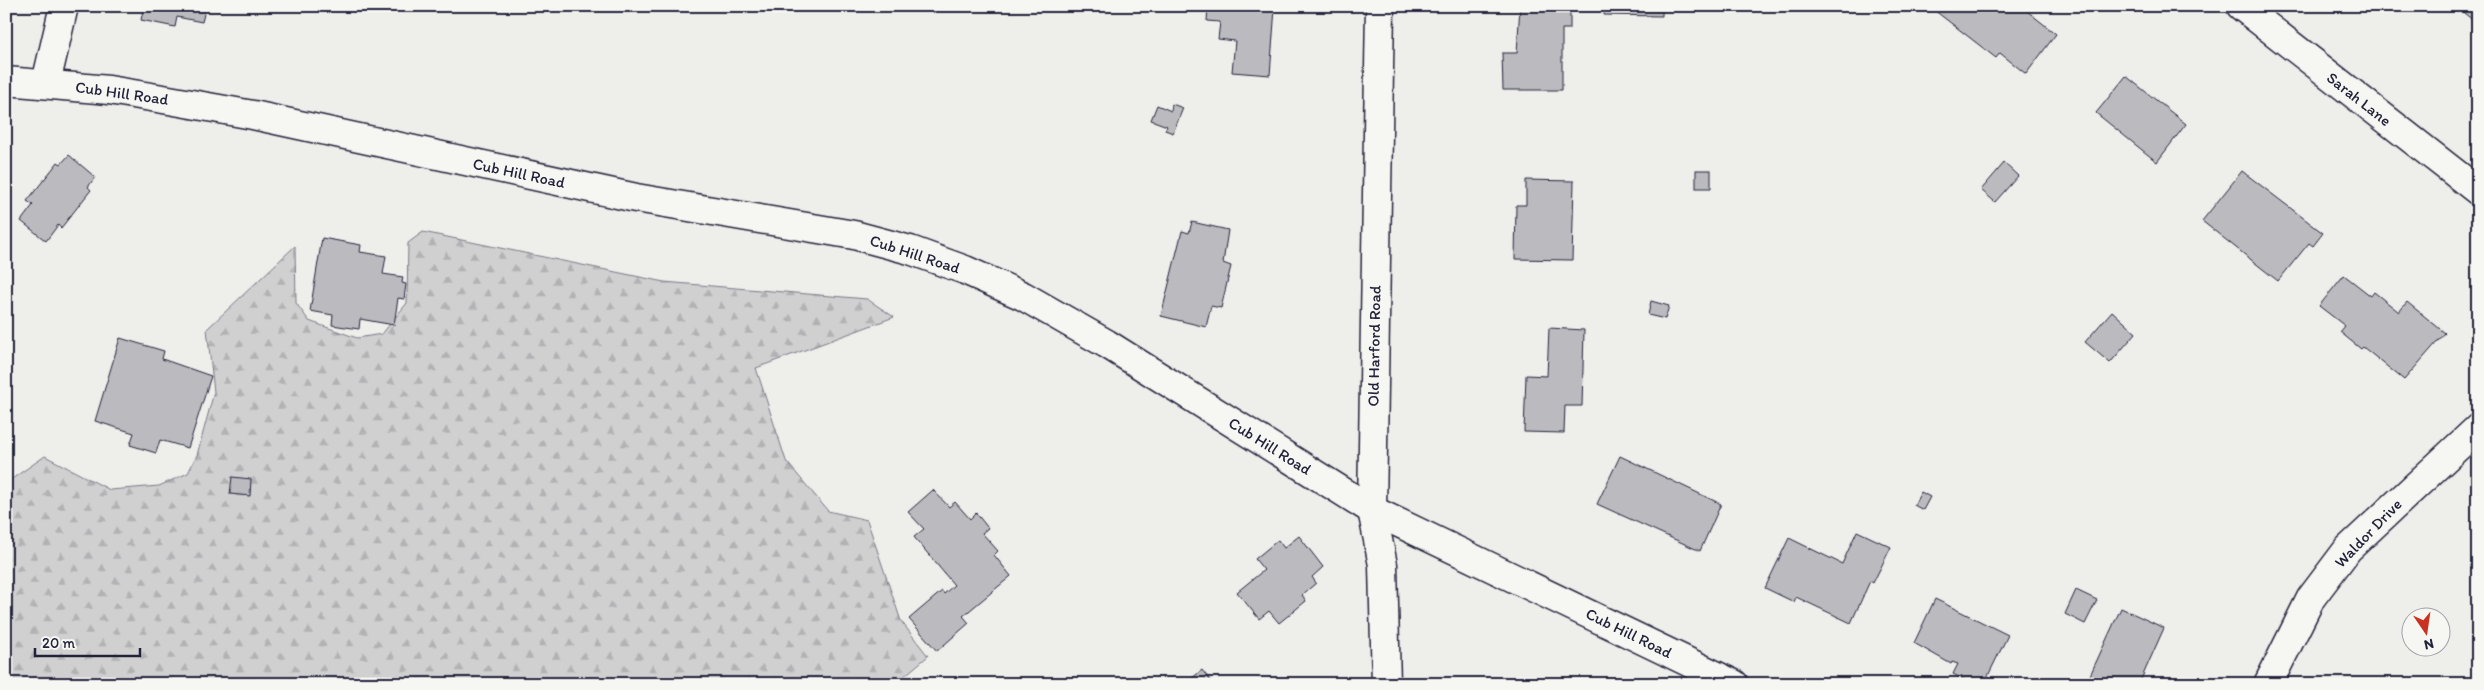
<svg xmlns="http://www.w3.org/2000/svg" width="2484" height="690" font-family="Itim,sans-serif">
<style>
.forest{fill:url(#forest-firs);stroke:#797986}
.building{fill:#bbbbbf;stroke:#22223b}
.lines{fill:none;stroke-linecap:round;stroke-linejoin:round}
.minor-casing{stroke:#22223b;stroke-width:31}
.tertiary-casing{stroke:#22223b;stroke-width:31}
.minor{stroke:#f6f6f2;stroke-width:28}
.tertiary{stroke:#f6f6f2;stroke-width:28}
.labels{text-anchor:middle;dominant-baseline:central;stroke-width:4;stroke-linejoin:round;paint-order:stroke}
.street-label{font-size:16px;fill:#22223b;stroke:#f6f6f2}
</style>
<defs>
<pattern id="forest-firs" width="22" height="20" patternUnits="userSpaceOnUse" patternTransform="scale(1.25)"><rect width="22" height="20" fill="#d0d0d1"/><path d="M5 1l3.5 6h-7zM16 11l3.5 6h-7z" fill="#b2b2b4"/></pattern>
</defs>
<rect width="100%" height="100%" fill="#eeeeeb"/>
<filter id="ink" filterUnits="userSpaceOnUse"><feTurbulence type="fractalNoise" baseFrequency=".02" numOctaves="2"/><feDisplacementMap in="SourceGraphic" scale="10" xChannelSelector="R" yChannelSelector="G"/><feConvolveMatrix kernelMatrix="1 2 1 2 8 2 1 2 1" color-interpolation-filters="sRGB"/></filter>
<g filter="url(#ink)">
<polygon class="forest" points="423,232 664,282 867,299 894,317 756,368 786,461 828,511 867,520 901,621 928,656 895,684 6,684 6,483 45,456 110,490 159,486 188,473 197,455 214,392 207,329 295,246 296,303 309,321 357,338 382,334 407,303 408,243"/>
<g class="building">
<polygon points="144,6 206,6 202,22 177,17 175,27 141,20"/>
<polygon points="1208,6 1275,8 1270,75 1232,72 1235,41 1218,39 1220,22 1207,21"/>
<polygon points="1520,6 1570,6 1570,29 1562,29 1562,90 1503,90 1502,53 1517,53"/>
<polygon points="1604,6 1662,6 1662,16 1604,15"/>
<polygon points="1937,6 2031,6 2027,11 2056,34 2026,74 2000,53 1996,58 1934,10"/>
<polygon points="2455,6 2478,6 2478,24"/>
<polygon points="2126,76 2186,124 2157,162 2096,113"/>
<polygon points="1172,104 1183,108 1173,133 1165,130 1167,126 1151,120 1157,105 1171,111"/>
<polygon points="69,155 95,177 88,187 91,190 61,228 58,225 46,241 21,221 33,205 27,201 58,162 61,164"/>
<polygon points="2004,163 2018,176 1995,202 1981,190"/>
<rect x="1696" y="170" width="15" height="18"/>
<polygon points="2242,171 2323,233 2313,246 2309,243 2278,281 2202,221"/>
<polygon points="1526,180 1574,181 1572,260 1515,259 1516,205 1526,205"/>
<polygon points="1192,222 1228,230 1223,263 1231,266 1221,308 1211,306 1206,327 1161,316 1182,231 1189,233"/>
<polygon points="322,238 361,245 360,252 386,256 383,274 403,277 402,283 406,284 404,299 398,298 394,325 360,319 359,329 332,325 333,315 310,311"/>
<polygon points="2344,275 2371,296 2374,292 2399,312 2407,302 2445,333 2404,380 2363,347 2361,349 2340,332 2345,326 2319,306"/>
<polygon points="1651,301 1669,306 1665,319 1648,315"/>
<polygon points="2112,311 2136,333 2110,363 2085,342"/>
<polygon points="1549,328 1584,330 1582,406 1565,406 1564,433 1524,432 1526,375 1547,376"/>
<polygon points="120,338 164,351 162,359 211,376 188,448 160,440 156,453 130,445 134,433 95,421"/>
<polygon points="1620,456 1721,504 1700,551 1597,504"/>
<polygon points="232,477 251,479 250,496 230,494"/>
<polygon points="933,490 949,507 955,502 970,519 976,513 988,528 982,533 998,551 994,555 1011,576 963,616 969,623 937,651 909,619 942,591 944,594 954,585 914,537 924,529 908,512"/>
<polygon points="1921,492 1930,497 1923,510 1914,505"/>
<polygon points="1857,531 1891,547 1873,583 1870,581 1851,623 1796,597 1794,602 1765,588 1789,538 1842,564"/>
<polygon points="1299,536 1323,567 1312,577 1316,583 1302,595 1306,601 1279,623 1269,611 1259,619 1237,592 1264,570 1255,559 1278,540 1284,548"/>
<polygon points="2076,590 2097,600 2085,624 2065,614"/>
<polygon points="1935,599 2008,635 1984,684 1973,684 1953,674 1958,664 1952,662 1951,664 1914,643"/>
<polygon points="2121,608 2164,628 2139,684 2086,684"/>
<polygon points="1202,670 1213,684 1185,684"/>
</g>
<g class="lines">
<defs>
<g id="minor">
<polyline points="2241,6 2478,191"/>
<polyline points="46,83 64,6"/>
<polyline points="1372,510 1383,565 1386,684"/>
<polyline points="2268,684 2311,598 2348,549 2478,428"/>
</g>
<g id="tertiary">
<polyline points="6,81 109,90 169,100 253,115 636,198 854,235 910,250 965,270 1023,296 1107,344 1372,510 1734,684"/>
<polyline points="1372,510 1380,6"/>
</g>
</defs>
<use href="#minor" class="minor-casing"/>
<use href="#tertiary" class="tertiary-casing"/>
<use href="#minor" class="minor"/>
<use href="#tertiary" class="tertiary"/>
</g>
</g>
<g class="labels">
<g class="street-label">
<text transform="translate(122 93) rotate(8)">Cub Hill Road</text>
<text transform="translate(2359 99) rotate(38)">Sarah Lane</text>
<text transform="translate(519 173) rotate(12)">Cub Hill Road</text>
<text transform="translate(915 254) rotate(18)">Cub Hill Road</text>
<text transform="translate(1374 346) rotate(-89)">Old Harford Road</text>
<text transform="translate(1270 446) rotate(32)">Cub Hill Road</text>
<text transform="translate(2368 533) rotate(-46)">Waldor Drive</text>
<text transform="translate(1629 633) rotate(26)">Cub Hill Road</text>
</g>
</g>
<rect width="2484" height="690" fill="none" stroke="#f6f6f2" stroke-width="25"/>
<rect x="12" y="12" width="2459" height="665" fill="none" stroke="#22223b" stroke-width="2" filter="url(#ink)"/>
<g transform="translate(2426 632) rotate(167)"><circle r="24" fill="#f6f6f2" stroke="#a1a1a9"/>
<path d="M0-4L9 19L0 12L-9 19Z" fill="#c8321e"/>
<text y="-8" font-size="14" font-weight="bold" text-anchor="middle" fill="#22223b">N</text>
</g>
<path d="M35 648v8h105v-8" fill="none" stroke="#22223b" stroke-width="2.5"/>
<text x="42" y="648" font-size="15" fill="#22223b" stroke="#f6f6f2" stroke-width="4" paint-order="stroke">20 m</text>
</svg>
